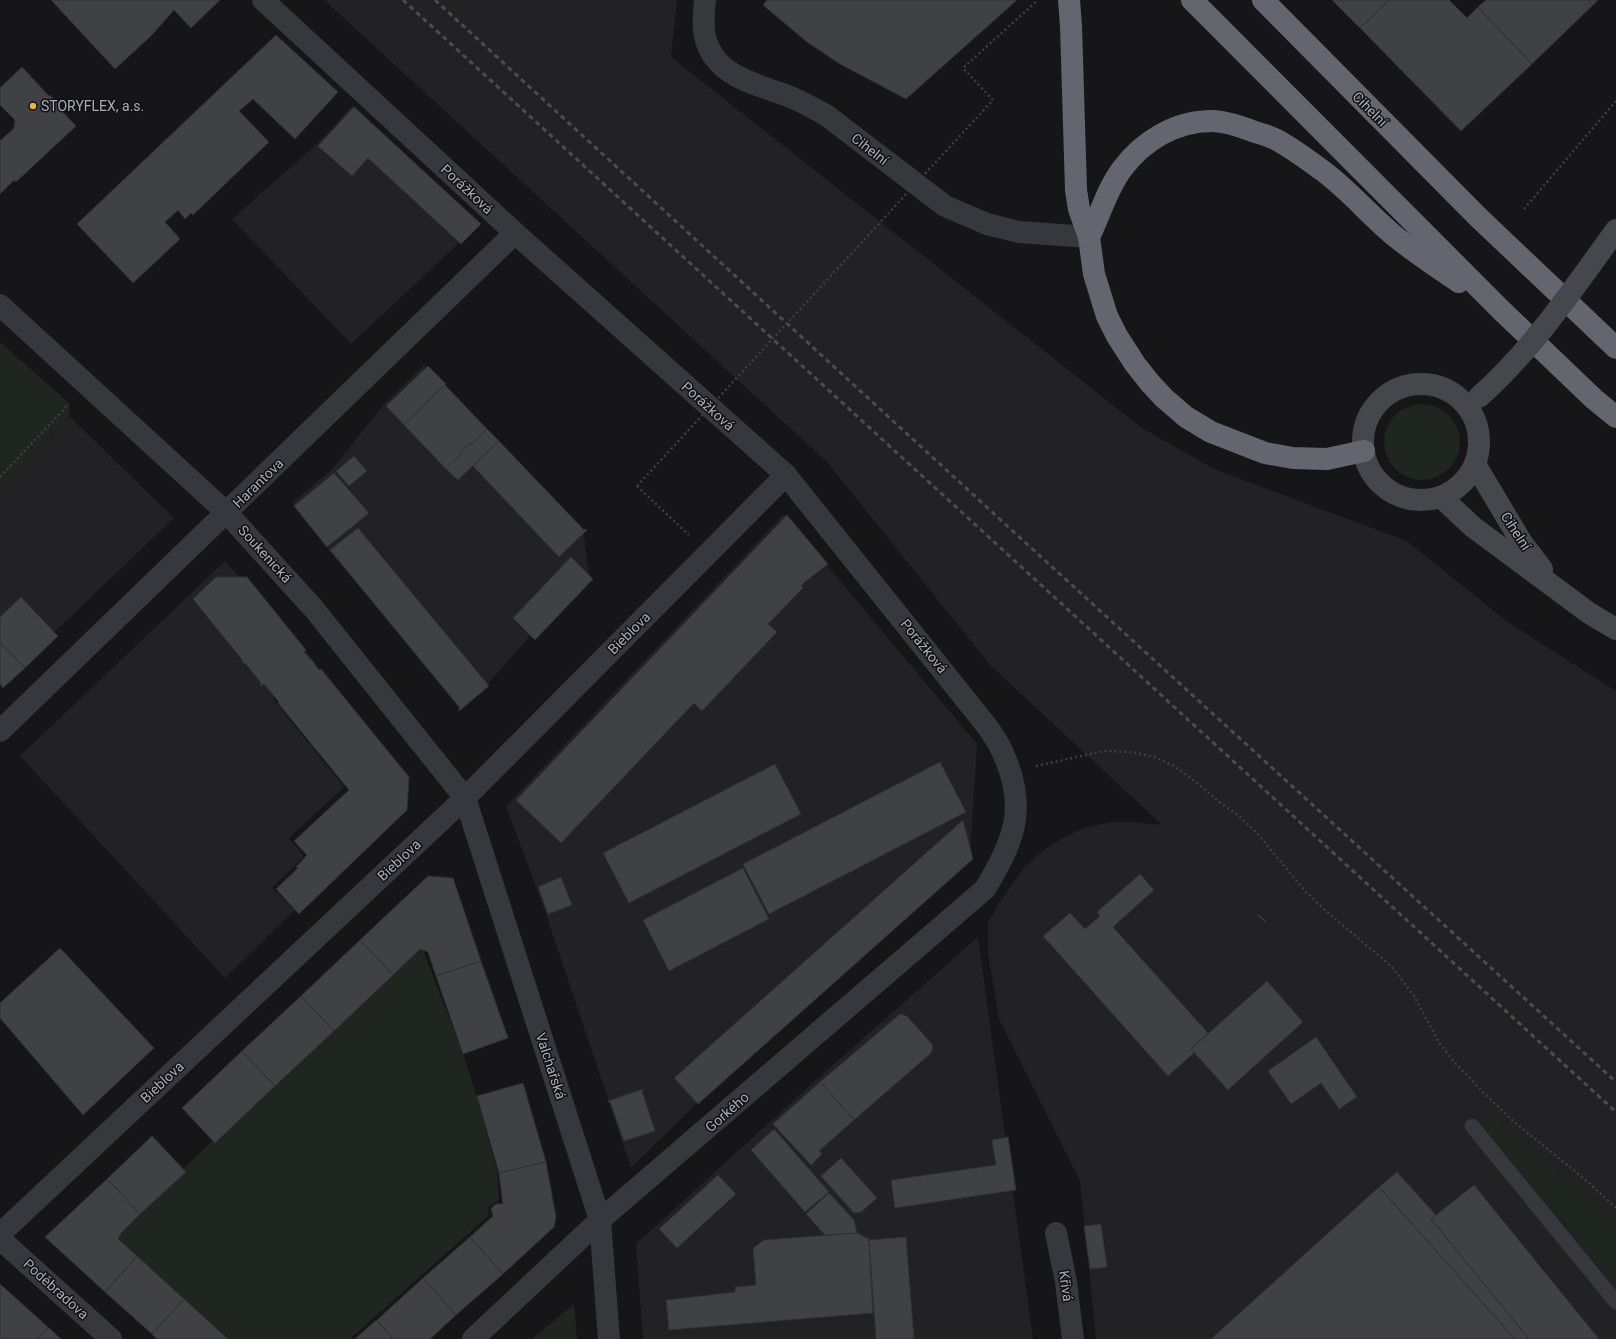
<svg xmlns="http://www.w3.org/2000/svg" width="1616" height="1339" font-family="Roboto,sans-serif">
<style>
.built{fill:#222225}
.green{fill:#1e261f}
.building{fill:#404145;stroke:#303034}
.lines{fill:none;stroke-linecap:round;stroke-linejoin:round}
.path{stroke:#3d3f44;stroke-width:2.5;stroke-dasharray:2 3;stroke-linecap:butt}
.lane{stroke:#37383d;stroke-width:15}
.street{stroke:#37383d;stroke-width:22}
.secondary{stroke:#45474d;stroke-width:22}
.highway{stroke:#63666e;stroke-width:22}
.tram{stroke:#4a4c52;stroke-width:1}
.rail{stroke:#4a4c52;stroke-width:3;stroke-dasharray:5 4;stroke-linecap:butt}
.path-bridge{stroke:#3d3f44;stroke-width:2.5;stroke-dasharray:2 3;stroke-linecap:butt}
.secondary-bridge{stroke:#45474d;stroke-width:22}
.poi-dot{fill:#f2b134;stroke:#111113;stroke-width:1.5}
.labels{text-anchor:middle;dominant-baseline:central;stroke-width:3;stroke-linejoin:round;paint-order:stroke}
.poi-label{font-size:14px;fill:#a8adb8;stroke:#111113;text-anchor:start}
.street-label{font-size:14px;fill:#a8adb8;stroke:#111113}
</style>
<rect width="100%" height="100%" fill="#161618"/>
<g class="built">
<polygon points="324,0 677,0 671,57 1142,428 1214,469 1407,541 1509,623 1616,691 1616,1339 1096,1339 1080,1181 999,1019 988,954 988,923 999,903 1025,866 1044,850 1064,837 1085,828 1111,822 1133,822 1162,825 991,666 827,462"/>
<polygon points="353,105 478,222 459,243 351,344 232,219 316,145"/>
<polygon points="424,365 583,528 589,576 530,636 487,685 460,708 328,549 326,543 292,503 333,468 384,404"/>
<polygon points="69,416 174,518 0,684 0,489"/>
<polygon points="784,514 977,744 970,858 696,1104 631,1168 545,911 506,806"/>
<polygon points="225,561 316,663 273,699 344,787 289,838 304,856 272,888 295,910 225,978 20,756"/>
<polygon points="978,937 1033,1339 643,1339 636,1244 817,1079"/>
</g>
<g class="green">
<polygon points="0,342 70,404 69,416 0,489"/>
<circle cx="1422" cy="442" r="38"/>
<polygon points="416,948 423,950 463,1054 476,1094 497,1171 499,1200 489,1206 488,1216 350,1339 227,1339 133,1255 118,1239 119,1231 212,1141"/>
<polygon points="1492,1114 1605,1211 1616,1223 1616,1288 1479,1122"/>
<polygon points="574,1304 577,1339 532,1339"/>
</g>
<g class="building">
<polygon points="51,0 220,0 191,28 174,10 151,36 115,69"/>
<polygon points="767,0 1017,0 906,99 840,64 807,42 763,5"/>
<polygon points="1332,0 1389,0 1360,28"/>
<polygon points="1389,0 1449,0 1467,18 1478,7 1532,64 1461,131 1360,28"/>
<polygon points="1486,0 1588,0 1593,5 1532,64 1478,7"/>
<polygon points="1588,0 1598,0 1593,5"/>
<polygon points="276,35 338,92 295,139 253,99 239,111 269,142 193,215 191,213 185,219 178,210 165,222 180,239 133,283 77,224"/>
<polygon points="22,67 49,96 50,95 60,106 59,108 76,126 16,182 14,180 0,194 0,141 14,128 15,120 0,105 0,88"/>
<polygon points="354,107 481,224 461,244 368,158 352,176 318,146"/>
<polygon points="428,366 446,384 404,425 386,406"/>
<polygon points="445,385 487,429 471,445 470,443 461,452 462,453 446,469 404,425"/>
<polygon points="487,429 499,441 458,480 446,469 462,453 461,452 470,443 471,445"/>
<polygon points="499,441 584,530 586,529 587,530 559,557 473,466"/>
<polygon points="354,456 367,471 349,486 336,471"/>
<polygon points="334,473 369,513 327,547 294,506"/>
<polygon points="787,515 828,564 805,582 801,586 803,588 768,624 777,632 702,711 694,703 561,843 516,800"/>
<polygon points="358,528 489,686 459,711 458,710 460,708 330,550"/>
<polygon points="571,557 593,579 535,640 513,618"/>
<polygon points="216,577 247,577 306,650 304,652 314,663 319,670 321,669 409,777 407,810 299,914 276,889 298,868 296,867 307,855 294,841 349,790 278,703 279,702 264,684 261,686 260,685 261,683 245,663 244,664 242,662 243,661 193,599"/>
<polygon points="21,597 58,636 25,668 0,642 0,617"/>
<polygon points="0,642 25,668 3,688 0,684"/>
<polygon points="940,762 966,812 769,914 743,864"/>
<polygon points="775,764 801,814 629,903 603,853"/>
<polygon points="963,820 973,859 698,1104 674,1078"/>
<polygon points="743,868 769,919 669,971 643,920"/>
<polygon points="1140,874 1154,890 1113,927 1208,1033 1191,1049 1195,1052 1168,1076 1043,936 1070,913 1085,929 1100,916 1097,912"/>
<polygon points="428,876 453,878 481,961 436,976 428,952 420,949 393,975 360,940"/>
<polygon points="561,877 572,905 548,914 538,887"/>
<polygon points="360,940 393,975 334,1031 301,996"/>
<polygon points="60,948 154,1048 83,1115 0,1018 0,1003"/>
<polygon points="481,961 508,1038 463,1054 436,976"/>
<polygon points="1267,981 1303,1022 1228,1090 1191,1049"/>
<polygon points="301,996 334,1031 275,1086 242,1051"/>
<polygon points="900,1014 907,1016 931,1043 933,1045 932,1051 930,1054 854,1120 820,1082"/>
<polygon points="1316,1037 1357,1097 1339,1109 1321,1083 1291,1104 1268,1071"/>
<polygon points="242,1051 275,1086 215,1143 182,1108"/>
<polygon points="820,1082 854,1120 819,1151 822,1154 811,1165 773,1124"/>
<polygon points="523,1083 546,1162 499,1173 477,1096"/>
<polygon points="643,1089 644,1090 642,1091 655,1131 624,1141 610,1102 608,1102 608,1101"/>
<polygon points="774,1129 829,1192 805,1212 751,1150"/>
<polygon points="152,1136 186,1172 140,1214 107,1179"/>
<polygon points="1008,1137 1016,1190 895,1208 891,1180 996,1165 992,1140"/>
<polygon points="841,1158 877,1198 861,1212 854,1213 821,1176"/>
<polygon points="546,1162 556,1217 554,1227 503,1274 470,1237 493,1216 491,1209 493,1206 496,1204 503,1204 499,1173"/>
<polygon points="1397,1172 1436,1215 1431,1219 1529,1339 1515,1339 1379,1187"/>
<polygon points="718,1175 736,1194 677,1248 659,1229"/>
<polygon points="107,1179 140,1214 122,1232 118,1239 137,1256 105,1292 45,1237"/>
<polygon points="1474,1185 1599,1339 1529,1339 1431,1219"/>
<polygon points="1379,1187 1515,1339 1211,1339 1327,1234"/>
<polygon points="829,1193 854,1220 857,1233 825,1235 806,1214"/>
<polygon points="1101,1224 1107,1267 1090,1269 1084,1226"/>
<polygon points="857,1233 869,1239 873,1313 669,1330 666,1300 735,1292 735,1287 756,1285 753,1248 764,1240"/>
<polygon points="470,1237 503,1274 456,1315 423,1278"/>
<polygon points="906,1237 914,1339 876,1339 869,1240"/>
<polygon points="137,1256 184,1299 152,1334 105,1292"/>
<polygon points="423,1278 456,1315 430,1339 393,1339 377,1320"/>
<polygon points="0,1284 48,1327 37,1339 0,1339"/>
<polygon points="184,1299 228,1339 157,1339 152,1334"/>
<polygon points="377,1320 393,1339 355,1339 375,1321"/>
<polygon points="48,1327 61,1339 37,1339"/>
</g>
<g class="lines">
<g class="path">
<polyline points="993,100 963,68 1038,0"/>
<polyline points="1524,209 1616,101"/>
<polyline points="0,477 68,405"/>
<polyline points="637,486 689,535"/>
<polyline points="1036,766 1104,751 1132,752 1155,757 1174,766 1195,781 1219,802 1238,815 1256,832 1305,891 1326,911 1392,967 1414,996 1440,1044 1456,1064 1486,1095 1513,1121 1587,1181 1616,1208"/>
</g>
<polyline class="lane" points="1472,1126 1616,1302"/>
<g class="street">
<path d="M 263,0 L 515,233 L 786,475 L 986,725 C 992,733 998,742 1002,751 C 1028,806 1015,840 985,889 L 600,1220 L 473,1339"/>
<path d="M 705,0 C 704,10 703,21 704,31 C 710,75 753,83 788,96 C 801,101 813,108 826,115 L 945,206 L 987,224 L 1019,232 L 1089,237"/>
<polyline points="0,305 227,513 314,609 465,798 600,1220 609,1339"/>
<polyline points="0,731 515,233"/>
<polyline points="1056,1233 1066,1282 1073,1339"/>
<polyline points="0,1234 465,798 786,475"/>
<polyline points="0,1239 111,1339"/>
</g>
<g class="secondary">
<circle cx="1421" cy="442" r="58"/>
<polyline points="1475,464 1522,543 1542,569"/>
<polyline points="1441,497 1473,527 1589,613 1616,629"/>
</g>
<g class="highway">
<polyline points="1069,0 1071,26 1076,190 1079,209 1089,237 1094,274 1107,316 1117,336 1135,364 1150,383 1164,398 1186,417 1211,432 1265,453 1293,458 1327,459 1364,451"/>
<polyline points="1192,0 1500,309 1594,399 1616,417"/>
<polyline points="1263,0 1478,217 1616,348"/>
<path d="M 1089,237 C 1100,215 1107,189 1122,169 C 1143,141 1175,121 1212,121 C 1226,121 1242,127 1255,132 C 1262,134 1269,136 1275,139 C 1292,148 1308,160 1323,171 C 1350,191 1371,217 1397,238 C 1417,254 1438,268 1459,282"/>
</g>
<polyline class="tram" points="1258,915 1266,922"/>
<g class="rail">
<polyline points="403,0 1616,1112"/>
<polyline points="435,0 1016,534 1616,1082"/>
</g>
<polyline class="path-bridge" points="637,486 993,100"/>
<path class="secondary-bridge" d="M 1479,397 C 1533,349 1574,288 1616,230"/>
</g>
<circle class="poi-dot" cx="33" cy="106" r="4"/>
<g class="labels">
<g class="poi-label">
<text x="41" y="106">STORYFLEX, a.s.</text>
</g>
<g class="street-label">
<text transform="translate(1370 109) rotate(45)">Cihelní</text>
<text transform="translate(870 149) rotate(38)">Cihelní</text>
<text transform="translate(467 189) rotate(43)">Porážková</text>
<text transform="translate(708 406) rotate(42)">Porážková</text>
<text transform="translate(258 483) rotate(-44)">Harantova</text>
<text transform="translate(1516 531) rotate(57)">Cihelní</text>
<text transform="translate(265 554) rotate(48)">Soukenická</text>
<text transform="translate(629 633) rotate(-45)">Bieblova</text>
<text transform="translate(924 646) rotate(51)">Porážková</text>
<text transform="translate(399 860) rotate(-43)">Bieblova</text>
<text transform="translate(551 1066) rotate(72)">Valchařská</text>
<text transform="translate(162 1082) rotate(-43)">Bieblova</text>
<text transform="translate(727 1112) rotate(-41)">Gorkého</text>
<text transform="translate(1066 1286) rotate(82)">Křivá</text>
<text transform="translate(56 1289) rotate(42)">Poděbradova</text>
</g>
</g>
</svg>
